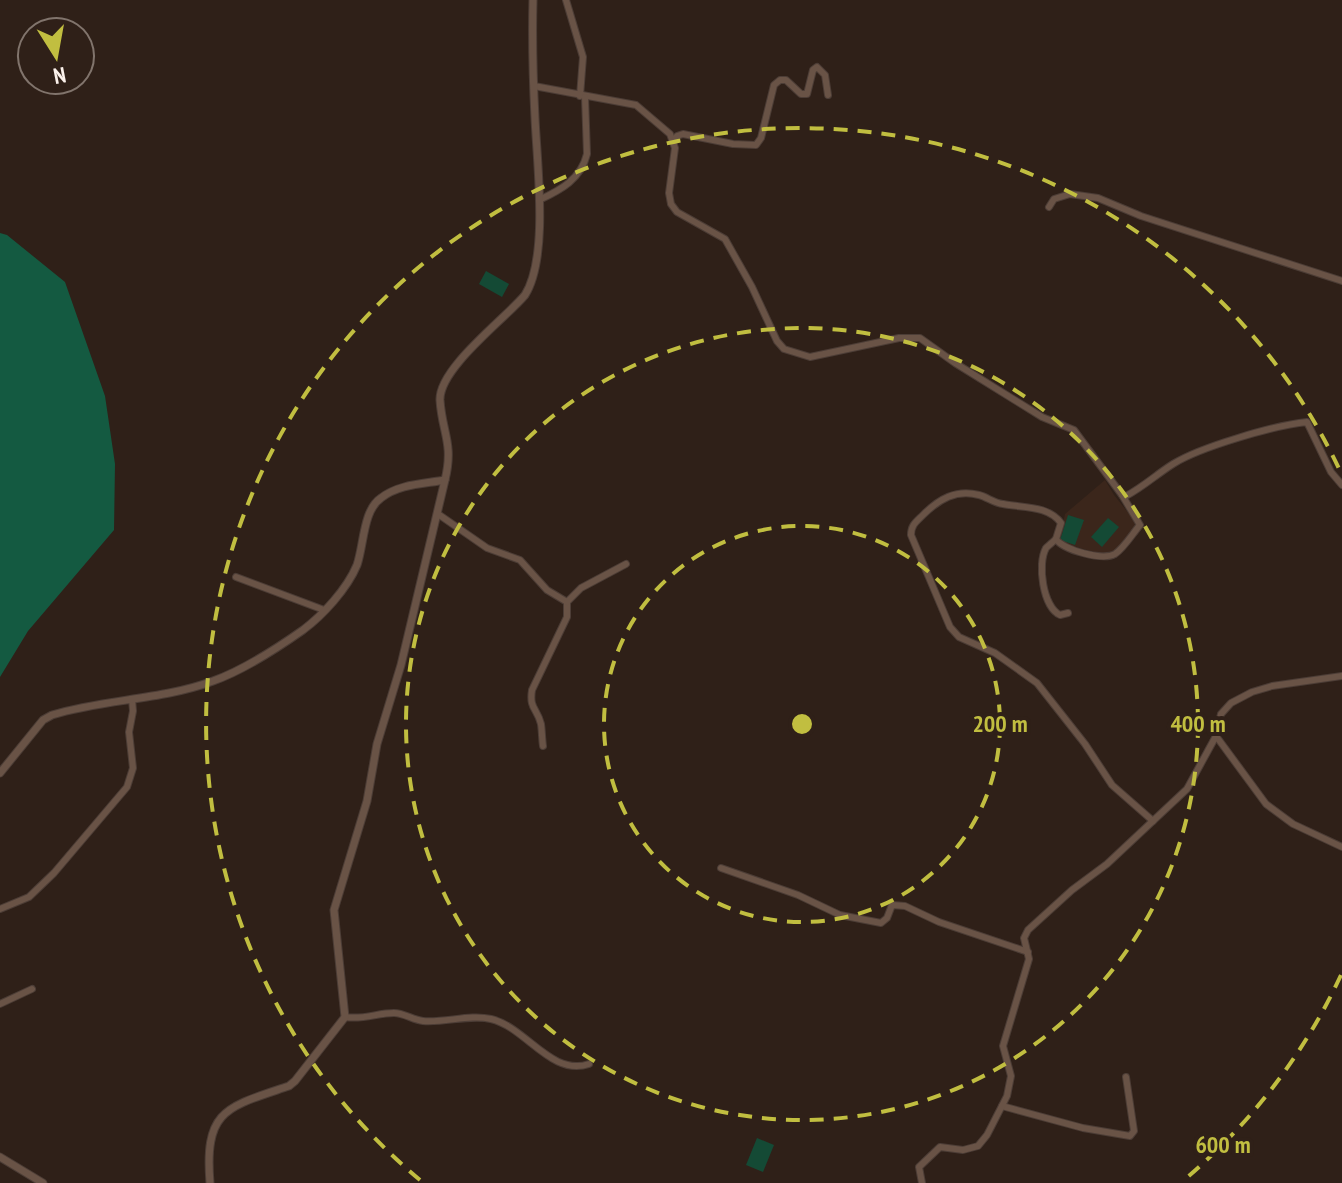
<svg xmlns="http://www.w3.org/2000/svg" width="1342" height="1183" font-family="'PT Sans Narrow',sans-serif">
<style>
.built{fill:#3b261b}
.green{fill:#144a35}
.forest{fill:#145a41}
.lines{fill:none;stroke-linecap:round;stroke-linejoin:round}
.minor-casing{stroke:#4c3d36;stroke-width:8}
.tertiary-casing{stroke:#4c3d36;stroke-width:9}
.minor{stroke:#695346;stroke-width:6}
.tertiary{stroke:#695346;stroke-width:7}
.ring{fill:none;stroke:#c1be40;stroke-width:4;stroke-dasharray:14 10}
.centre{fill:#c1be40;stroke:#2f2018;stroke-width:4}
.ring-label{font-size:24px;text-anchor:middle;font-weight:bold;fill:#c1be40;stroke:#2f2018;stroke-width:8;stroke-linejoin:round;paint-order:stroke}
</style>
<rect width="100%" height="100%" fill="#2f2018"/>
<polygon class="built" points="1105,480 1114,495 1138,525 1113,553 1101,554 1059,542 1065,514"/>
<g class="green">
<polygon points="486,271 509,284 502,297 479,284"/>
<polygon points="1068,515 1084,520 1075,545 1060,540"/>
<polygon points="1108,518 1119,527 1102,547 1091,537"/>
<polygon points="757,1138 774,1145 763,1172 746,1165"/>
</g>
<polygon class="forest" points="0,233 7,235 65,282 105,396 115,464 114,530 28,631 0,677"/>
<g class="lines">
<defs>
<g id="minor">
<polyline points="566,0 583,57 580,96"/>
<path d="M 534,86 L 636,105 L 670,134 L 675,148 L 669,193 L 671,204 L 677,212 L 725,239 L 752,287 L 777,341 L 784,349 L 810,357 L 899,338 L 920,338 L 955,363 L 1042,417 L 1074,430 L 1122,495 L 1126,496 C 1143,487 1157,474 1173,464 C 1200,447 1276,425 1307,422 L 1331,472 L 1342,485"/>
<polyline points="674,141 677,136 683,134 733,144 756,145 761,138 774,85 780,80 786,80 801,94 807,94 813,70 817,67 825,75 828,95"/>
<path d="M 539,200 C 561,190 581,179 587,154 L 585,97"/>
<polyline points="1049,207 1054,199 1070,194 1098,198 1141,216 1342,281"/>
<path d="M 1122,495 L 1140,525 C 1133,533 1124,548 1115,554 C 1103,561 1063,550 1056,539 L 1061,523 C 1048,505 1022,508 1003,504 C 994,503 987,497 979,495 C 956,489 939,499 923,515 C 916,522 911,525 911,535 L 950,627 L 959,637 L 995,653 L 1037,683 L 1085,744 L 1112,785 L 1153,821"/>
<path d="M 438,514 L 487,548 L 520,560 L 547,590 L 567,602 L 567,617 L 532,690 C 529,709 537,708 541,724 C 542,731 542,739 543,746"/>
<path d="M 1056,539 C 1054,541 1048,546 1046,548 C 1037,564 1043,607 1060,615 L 1068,613"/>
<polyline points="236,577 324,610"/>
<polyline points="567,602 581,588 626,564"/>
<polyline points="1216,736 1266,804 1293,824 1342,847"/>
<polyline points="721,868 798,895 840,915 881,923 887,918 892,905 905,906 939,922 1028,952"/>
<polyline points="0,909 29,897 54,873 127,787 133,768 129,732 133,711 132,699"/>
<polyline points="0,1004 32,989"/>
<path d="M 345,1017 C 364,1020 377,1013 394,1013 C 404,1013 413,1020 423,1021 C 445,1023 470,1014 491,1019 C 526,1027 551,1077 589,1064"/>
<polyline points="1002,1106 1083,1128 1130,1136 1134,1131 1126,1077"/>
<polyline points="922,1183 919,1167 940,1147 963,1150 978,1146 987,1135 1007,1096 1011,1076 1003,1046 1029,959 1024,938 1028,930 1072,890 1107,864 1187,789 1216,736 1221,714 1231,703 1252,692 1272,686 1342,676"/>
</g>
<g id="tertiary">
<path d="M 0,773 L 43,720 L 52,715 C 104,699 162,700 213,681 C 244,670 276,649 303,630 C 323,615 347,589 357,565 C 364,545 363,510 381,498 C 399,484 423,484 445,480 C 454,443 442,433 440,400 C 439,368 505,319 525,295 C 549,257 537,164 535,118 C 533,79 532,39 533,0"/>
<polyline points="0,1157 43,1183"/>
<path d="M 210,1183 C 204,1109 227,1107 289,1086 L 295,1081 L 345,1017 L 334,910 L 367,801 L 377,744 L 401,665 L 445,480"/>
</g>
</defs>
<use href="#minor" class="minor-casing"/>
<use href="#tertiary" class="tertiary-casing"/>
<use href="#minor" class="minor"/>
<use href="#tertiary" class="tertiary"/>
</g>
<g class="ring">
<circle cx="802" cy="724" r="198"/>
<circle cx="802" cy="724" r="396"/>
<path d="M1341 975A595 595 0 0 1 1184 1180M420 1180A595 595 0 1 1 1341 473"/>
</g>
<circle cx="802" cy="724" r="12" class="centre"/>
<g class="ring-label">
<text x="1000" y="732">200 m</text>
<text x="1198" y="732">400 m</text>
<text x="1223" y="1153">600 m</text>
</g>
<g transform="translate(56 56) rotate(169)"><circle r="38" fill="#2f2018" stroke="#81746c" stroke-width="2"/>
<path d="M0-6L14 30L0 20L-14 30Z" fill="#c1be40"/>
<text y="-12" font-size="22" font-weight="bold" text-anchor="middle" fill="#fbf1eb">N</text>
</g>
</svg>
